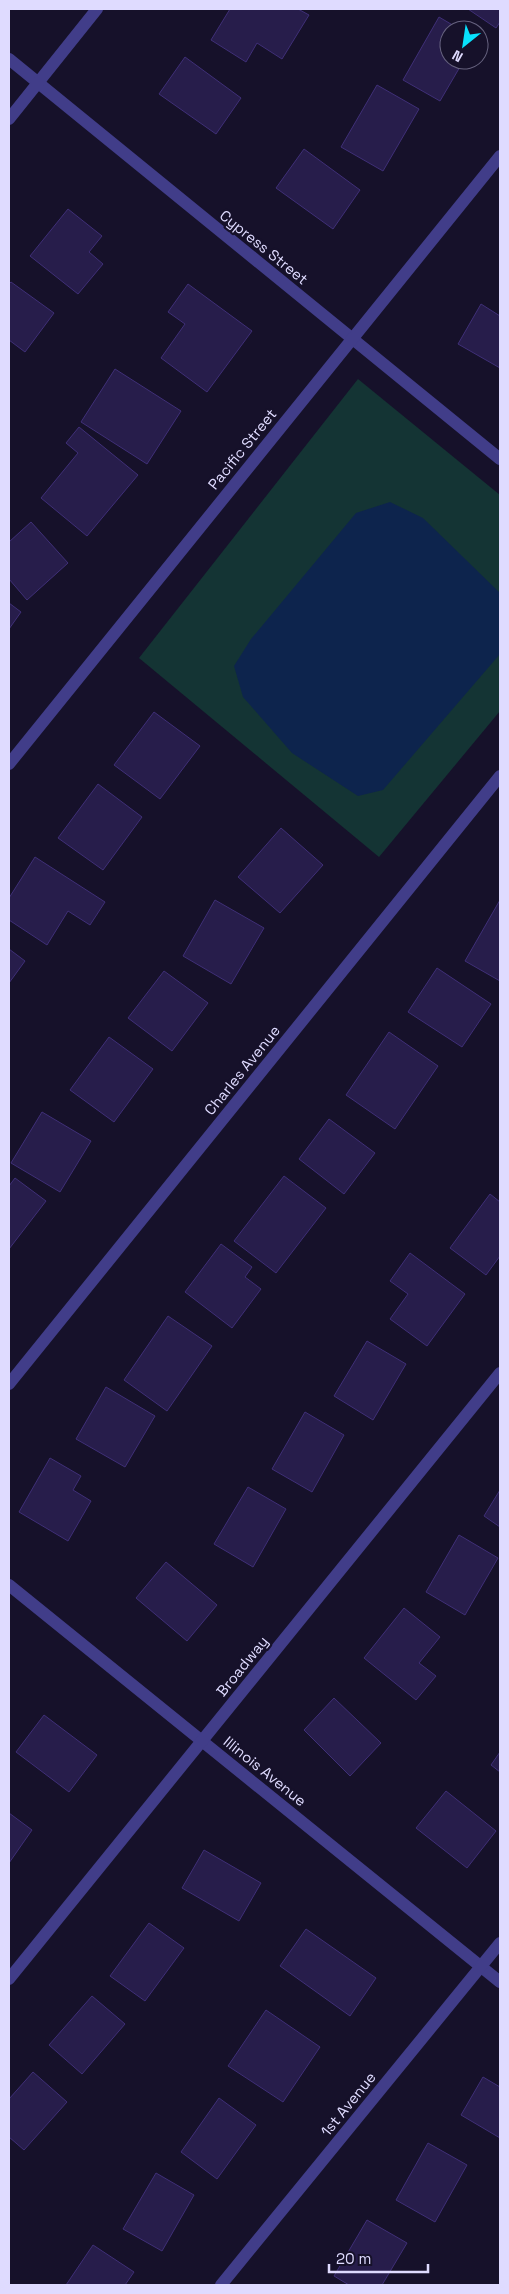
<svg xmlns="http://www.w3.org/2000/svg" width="509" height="2294" font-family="'Space Grotesk',sans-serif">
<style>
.green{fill:#143434}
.water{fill:#0d244d}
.building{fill:#271d4b;stroke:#3f2f77}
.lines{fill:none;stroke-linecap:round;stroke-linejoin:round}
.minor{stroke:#413d89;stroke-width:12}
.labels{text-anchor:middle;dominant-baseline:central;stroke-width:4.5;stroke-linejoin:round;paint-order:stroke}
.street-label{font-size:15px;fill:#dfdbff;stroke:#16112a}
</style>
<rect width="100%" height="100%" fill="#16112a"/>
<polygon class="green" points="358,379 500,495 500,711 379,857 139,658"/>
<polygon class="water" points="390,502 423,518 500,593 500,654 383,790 358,796 292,753 243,697 234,666 251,639 356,513"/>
<g class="building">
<polygon points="230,9 298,9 309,15 282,59 257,43 246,62 211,40"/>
<polygon points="468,9 500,9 500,22 496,28"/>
<polygon points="439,17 461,30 449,30 449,60 464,60 440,101 403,80"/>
<polygon points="185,57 241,98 216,134 159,94"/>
<polygon points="377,85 419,109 383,171 341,147"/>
<polygon points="304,149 360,190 333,229 276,188"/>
<polygon points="68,209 102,236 89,252 103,264 78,294 30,256"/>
<polygon points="11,282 54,313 25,352 9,340 9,284"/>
<polygon points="188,284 252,331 207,392 161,358 185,324 168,312"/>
<polygon points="481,304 500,316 500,368 458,344"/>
<polygon points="115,369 181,411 147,464 81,422"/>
<polygon points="79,427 138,475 87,536 41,498 78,453 66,443"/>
<polygon points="31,522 68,563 27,600 9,579 9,542"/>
<polygon points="9,603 21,612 9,629"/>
<polygon points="154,712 200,746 160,799 114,765"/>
<polygon points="98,784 142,817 103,870 58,838"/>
<polygon points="281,828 323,865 280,913 238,877"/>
<polygon points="35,857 105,902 90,925 68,911 47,945 9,920 9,898"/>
<polygon points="215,900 264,928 231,984 183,956"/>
<polygon points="500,900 500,981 465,961"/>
<polygon points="9,949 25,961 9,983"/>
<polygon points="437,968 491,1004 462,1047 408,1012"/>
<polygon points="164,971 208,1003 172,1051 128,1018"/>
<polygon points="389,1032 438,1066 395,1129 346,1095"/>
<polygon points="109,1037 153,1069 114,1122 70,1090"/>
<polygon points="42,1112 91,1141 60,1192 11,1163"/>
<polygon points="329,1119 375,1153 344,1194 299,1159"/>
<polygon points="284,1176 326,1208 276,1273 234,1241"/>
<polygon points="15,1178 46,1201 9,1249 9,1186"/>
<polygon points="490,1194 500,1202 500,1256 486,1275 450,1248"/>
<polygon points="221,1244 252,1267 245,1277 261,1289 232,1328 185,1292"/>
<polygon points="410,1253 465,1294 427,1346 390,1319 408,1294 390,1281"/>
<polygon points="168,1316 212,1346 167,1411 124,1380"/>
<polygon points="367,1341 406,1364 373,1420 334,1396"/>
<polygon points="106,1387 155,1416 125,1467 76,1439"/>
<polygon points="305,1412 344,1435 312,1492 272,1469"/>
<polygon points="50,1458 81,1476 73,1490 91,1501 68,1541 19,1512"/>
<polygon points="248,1487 286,1509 253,1567 214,1544"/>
<polygon points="500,1490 500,1527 484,1516"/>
<polygon points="459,1535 498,1558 465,1615 426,1592"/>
<polygon points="166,1562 217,1605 187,1641 136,1598"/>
<polygon points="404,1608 440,1637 419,1663 436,1676 416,1700 364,1658"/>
<polygon points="334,1698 381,1743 350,1776 304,1730"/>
<polygon points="44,1715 97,1755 69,1792 16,1752"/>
<polygon points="500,1752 500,1772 491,1765"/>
<polygon points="446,1791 496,1831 467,1868 416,1828"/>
<polygon points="9,1813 32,1830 9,1863"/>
<polygon points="204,1850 261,1883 239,1921 182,1888"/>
<polygon points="149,1923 184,1948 145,2001 110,1976"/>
<polygon points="306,1929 376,1978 350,2016 280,1966"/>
<polygon points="92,1996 125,2024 82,2074 49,2045"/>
<polygon points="266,2010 320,2047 283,2102 228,2066"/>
<polygon points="33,2072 67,2102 24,2150 9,2137 9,2099"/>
<polygon points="483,2077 500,2087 500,2138 461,2115"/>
<polygon points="219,2098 256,2125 217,2179 181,2152"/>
<polygon points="428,2143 467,2165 435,2222 396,2200"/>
<polygon points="156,2173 194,2195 162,2251 123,2229"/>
<polygon points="367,2220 407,2243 382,2285 349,2285 334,2276"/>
<polygon points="93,2245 134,2272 125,2285 66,2285"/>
</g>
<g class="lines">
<g class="minor">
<polyline points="9,59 500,459"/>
<polyline points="9,119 97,9"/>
<polyline points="9,764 500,156"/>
<polyline points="9,1384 500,776"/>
<polyline points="9,1585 500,1982"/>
<polyline points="9,1979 500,1373"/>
<polyline points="221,2285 500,1943"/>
</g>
</g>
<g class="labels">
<g class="street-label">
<text transform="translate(264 247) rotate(39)">Cypress Street</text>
<text transform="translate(242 449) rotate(-51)">Pacific Street</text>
<text transform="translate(242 1070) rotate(-51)">Charles Avenue</text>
<text transform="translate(242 1666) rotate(-51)">Broadway</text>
<text transform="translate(265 1771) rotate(39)">Illinois Avenue</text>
<text transform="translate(348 2104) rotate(-51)">1st Avenue</text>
</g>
</g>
<rect width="509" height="2294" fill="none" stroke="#dfdbff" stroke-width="20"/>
<g transform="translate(464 45) rotate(210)"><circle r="24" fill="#16112a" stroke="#66627f"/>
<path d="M0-4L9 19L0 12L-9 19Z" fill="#08e1fd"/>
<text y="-8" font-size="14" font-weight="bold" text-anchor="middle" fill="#dfdbff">N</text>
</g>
<path d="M329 2264v8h99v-8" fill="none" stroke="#dfdbff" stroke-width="2.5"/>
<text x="336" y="2264" font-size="15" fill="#dfdbff" stroke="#16112a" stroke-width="4" paint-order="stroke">20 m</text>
</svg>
